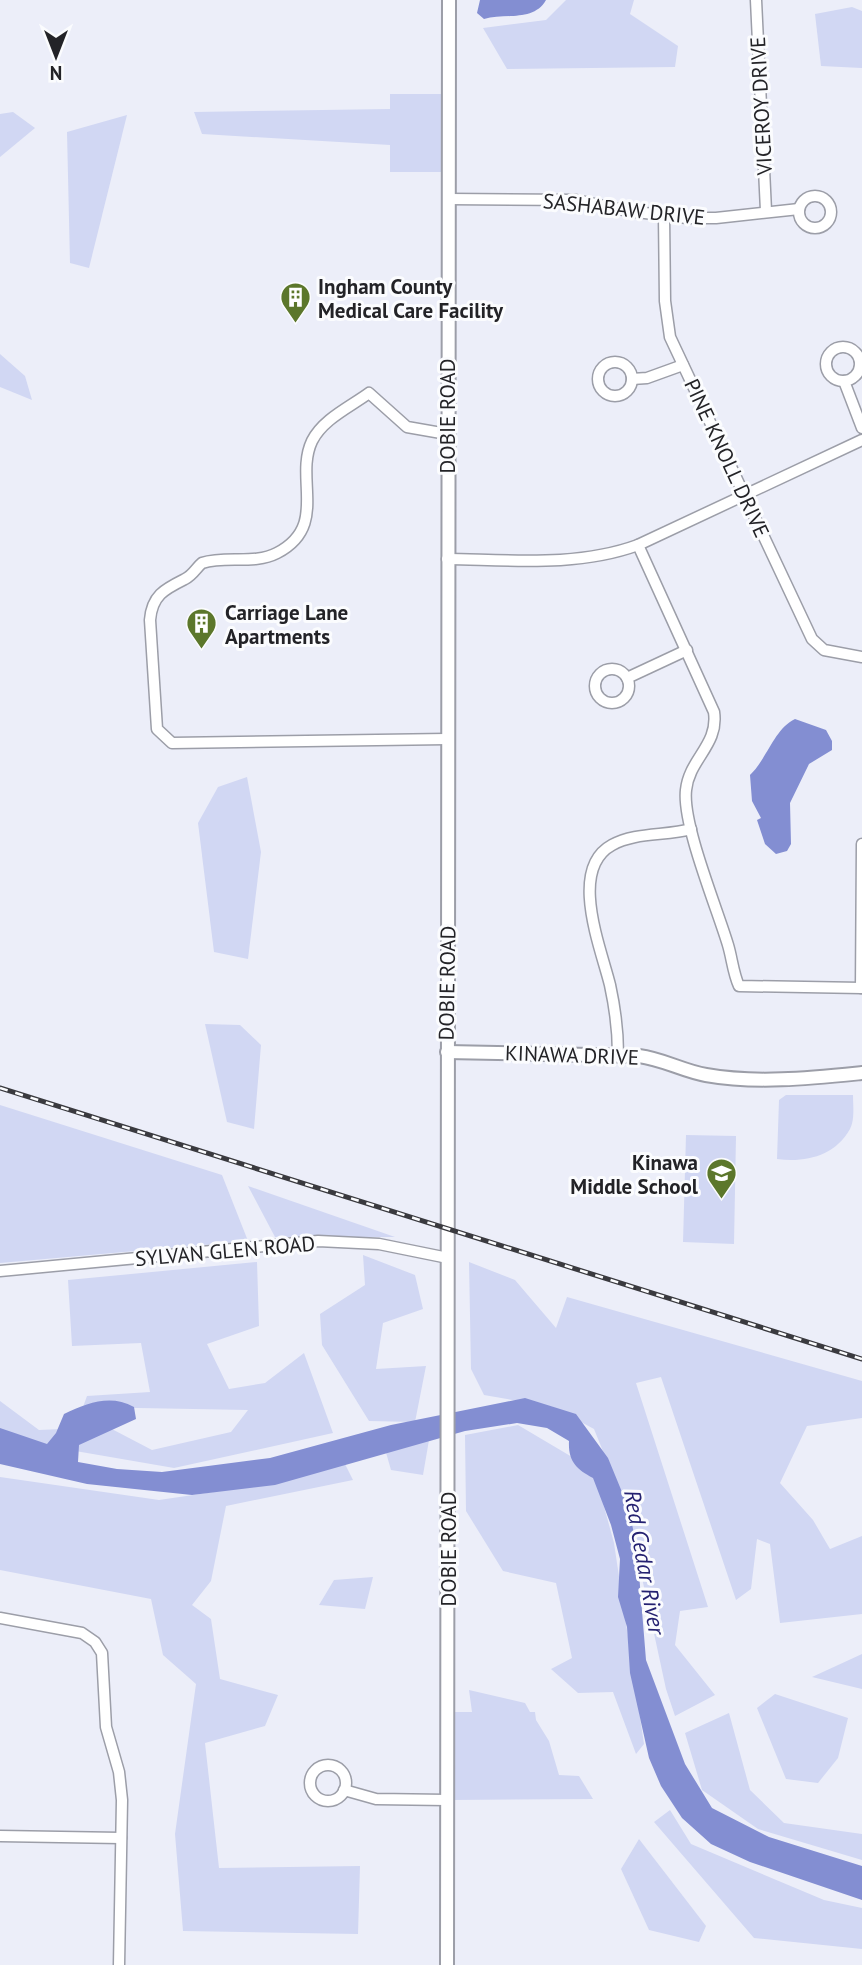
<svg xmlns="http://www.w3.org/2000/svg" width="862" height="1965" font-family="'PT Sans',sans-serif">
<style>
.green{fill:#d1d7f3}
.water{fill:#838ed2}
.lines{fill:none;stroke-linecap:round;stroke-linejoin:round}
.minor-casing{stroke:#9c9ea8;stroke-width:13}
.tertiary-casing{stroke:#9c9ea8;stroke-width:16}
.minor{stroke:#fff;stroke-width:10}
.tertiary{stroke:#fff;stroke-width:12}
.rail-casing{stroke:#3a3a3f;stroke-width:5}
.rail{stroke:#fbfcfe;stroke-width:2.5;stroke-dasharray:8;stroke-linecap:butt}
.labels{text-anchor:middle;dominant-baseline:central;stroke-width:6;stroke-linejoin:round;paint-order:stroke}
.street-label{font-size:21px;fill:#232327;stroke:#fbfcfe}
.poi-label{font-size:21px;font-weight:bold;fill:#232327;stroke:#fbfcfe;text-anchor:start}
.water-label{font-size:23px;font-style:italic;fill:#242171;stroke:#fbfcfe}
</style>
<rect width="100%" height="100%" fill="#eceef9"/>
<g class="green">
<polygon points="566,0 634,0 630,14 678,46 675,67 507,69 483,28 546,20"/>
<polygon points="852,7 862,11 862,68 821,66 815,14"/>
<polygon points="390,94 444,94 443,172 390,172 390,145 202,134 194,112 390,109"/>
<polygon points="13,112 35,128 0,157 0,114"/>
<polygon points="127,115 89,268 70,263 67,132"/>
<polygon points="0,354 25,376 32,400 0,387"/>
<polygon points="247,777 261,852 248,959 214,952 198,823 218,787"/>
<polygon points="205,1024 240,1025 261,1045 254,1129 227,1122"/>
<path d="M 786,1095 L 853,1095 C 853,1105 855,1120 850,1129 C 835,1156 805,1163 777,1159 L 779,1100 Z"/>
<polygon points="0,1105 222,1175 248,1241 0,1263"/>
<polygon points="686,1135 736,1136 734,1244 683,1242"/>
<polygon points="248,1186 395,1237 275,1237"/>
<polygon points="363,1255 415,1275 423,1309 383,1323 376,1369 426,1366 415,1422 369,1421 322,1345 320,1314 365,1285"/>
<polygon points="257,1262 259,1326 207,1344 229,1389 265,1383 304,1353 333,1433 174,1468 0,1438 0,1401 39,1430 108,1427 152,1450 231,1432 248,1410 83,1407 87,1396 150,1392 141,1343 72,1346 68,1280"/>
<polygon points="469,1262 515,1280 556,1328 567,1297 862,1381 862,1418 807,1426 780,1483 813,1520 830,1549 862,1536 862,1614 780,1623 770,1544 757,1539 751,1589 736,1600 661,1377 636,1383 708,1607 680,1611 675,1645 715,1695 675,1716 666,1689 628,1513 594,1429 553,1407 484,1395 471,1369"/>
<polygon points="518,1425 594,1470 614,1543 644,1744 636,1754 613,1692 578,1693 551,1669 572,1658 556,1583 503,1571 466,1511 465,1435"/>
<polygon points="429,1440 423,1475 391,1470 385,1449"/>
<polygon points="344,1462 353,1480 226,1506 211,1581 192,1605 211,1619 220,1679 278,1695 265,1726 205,1743 219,1868 360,1866 358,1934 183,1931 175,1834 196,1684 163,1655 151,1599 0,1570 0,1477 159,1500 262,1485"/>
<polygon points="373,1577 365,1609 319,1605 334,1580"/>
<polygon points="862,1654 862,1689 812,1677"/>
<polygon points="469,1690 525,1703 530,1712 535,1712 536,1720 549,1741 559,1775 579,1776 593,1799 452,1800 452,1712 472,1712"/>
<polygon points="775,1694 848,1718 838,1758 818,1783 786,1779 757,1708"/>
<polygon points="729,1713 750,1790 784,1823 862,1834 862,1860 758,1829 702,1790 685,1733"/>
<polygon points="670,1810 691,1844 824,1900 862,1908 862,1949 754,1938 654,1822"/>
<polygon points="639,1839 706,1926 699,1942 649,1930 621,1869"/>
</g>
<g class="water">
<path d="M 480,0 L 546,0 C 534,22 504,13 484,19 L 477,13 Z"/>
<path d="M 795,719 L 826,730 L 832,741 L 832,750 L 809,764 L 790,803 L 791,844 L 787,851 L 776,854 L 765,844 L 757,820 L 761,818 L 752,801 L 750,775 C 767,759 774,729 795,719 Z"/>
<path d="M 525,1398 L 576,1414 L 608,1458 L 629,1509 L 637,1549 L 646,1660 L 685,1764 L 712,1808 L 769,1837 L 862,1866 L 862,1900 L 750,1862 L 711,1844 L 682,1818 L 661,1786 L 649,1758 L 630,1673 L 627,1627 L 618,1597 L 620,1559 L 611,1525 L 593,1478 C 576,1469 568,1461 569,1441 L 547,1428 L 517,1423 L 465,1431 L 275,1485 L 192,1495 L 87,1484 L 0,1464 L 0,1428 L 47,1444 L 56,1433 L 64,1414 C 88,1403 110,1394 134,1407 L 136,1419 L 79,1445 L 78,1462 L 117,1469 L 162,1472 L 270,1458 L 391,1425 Z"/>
</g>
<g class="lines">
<defs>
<g id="minor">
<polyline points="756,0 766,211"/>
<circle cx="815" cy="212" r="16"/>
<polyline points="448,199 576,200 628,211 687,218 716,218 799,209"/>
<polyline points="664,216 665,301 670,337 812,639 824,650 862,657"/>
<circle cx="843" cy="364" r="17"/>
<circle cx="615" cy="379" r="17"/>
<polyline points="632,379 647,378 683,365"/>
<polyline points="844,381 862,428"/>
<path d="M 447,434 L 407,427 L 369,393 C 350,407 323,419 312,441 C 294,479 329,526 277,553 C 254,565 226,555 202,563 C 196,568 193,575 185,579 C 165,589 152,595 150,620 L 157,729 L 172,743 L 447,739"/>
<path d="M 638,545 L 714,712 C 719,745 689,759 686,790 C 682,824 717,908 728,945 C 732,958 733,973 739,986 L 862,988"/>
<path d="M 447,559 C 511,560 578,567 638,545 L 862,440"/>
<circle cx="612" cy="686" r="17"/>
<polyline points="627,678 687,650"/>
<polyline points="861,988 862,844"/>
<path d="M 618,1054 C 618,1031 615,1008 610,985 C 601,948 568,869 612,845 C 635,832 666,836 691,829"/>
<polyline points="0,1271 318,1241 379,1244 448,1258"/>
<polyline points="0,1618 82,1633 95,1642 102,1653 106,1727 119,1772 122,1800 119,1965"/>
<circle cx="328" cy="1783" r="18"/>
<polyline points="344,1790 376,1799 447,1800"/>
<polyline points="0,1836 121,1838"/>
</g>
<g id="tertiary">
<path d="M 447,1052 L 639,1056 C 663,1059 683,1071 706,1075 C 756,1084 812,1078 862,1073"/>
<polyline points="447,1965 449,0"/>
</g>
</defs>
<use href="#minor" class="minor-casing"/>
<use href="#tertiary" class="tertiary-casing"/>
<use href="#minor" class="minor"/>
<use href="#tertiary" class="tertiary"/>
<defs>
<polyline id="rail" points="0,1088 862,1359"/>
</defs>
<use href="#rail" class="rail-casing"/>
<use href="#rail" class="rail"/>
</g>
<defs>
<symbol id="building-pin" viewBox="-11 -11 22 30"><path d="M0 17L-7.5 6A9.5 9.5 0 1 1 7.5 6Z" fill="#5c772b" stroke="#fbfcfe"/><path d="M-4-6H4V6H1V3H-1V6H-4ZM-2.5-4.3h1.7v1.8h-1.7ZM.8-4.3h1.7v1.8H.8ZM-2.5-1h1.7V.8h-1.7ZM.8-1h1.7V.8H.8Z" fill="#fff"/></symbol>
<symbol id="school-pin" viewBox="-11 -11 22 30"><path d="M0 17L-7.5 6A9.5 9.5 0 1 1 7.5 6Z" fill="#5c772b" stroke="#fbfcfe"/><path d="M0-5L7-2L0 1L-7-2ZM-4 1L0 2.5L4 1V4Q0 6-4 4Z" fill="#fff"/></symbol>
</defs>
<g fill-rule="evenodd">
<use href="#building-pin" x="278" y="280" width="35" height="47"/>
<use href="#building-pin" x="184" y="606" width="35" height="47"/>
<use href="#school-pin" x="704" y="1156" width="35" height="47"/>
</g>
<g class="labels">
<g class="street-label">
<text transform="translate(761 106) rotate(-93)">VICEROY DRIVE</text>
<text transform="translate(624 209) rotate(6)">SASHABAW DRIVE</text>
<text transform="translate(447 416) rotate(-90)">DOBIE ROAD</text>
<text transform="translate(727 458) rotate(65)">PINE KNOLL DRIVE</text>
<text transform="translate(447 983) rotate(-89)">DOBIE ROAD</text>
<text transform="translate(572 1055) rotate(2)">KINAWA DRIVE</text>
<text transform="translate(225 1251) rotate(-5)">SYLVAN GLEN ROAD</text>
<text transform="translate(448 1549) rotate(-90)">DOBIE ROAD</text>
</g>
<g class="poi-label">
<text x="318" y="286">Ingham County<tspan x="318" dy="24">Medical Care Facility</tspan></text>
<text x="225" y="612">Carriage Lane<tspan x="225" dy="24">Apartments</tspan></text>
<text x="698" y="1162" text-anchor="end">Kinawa<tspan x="698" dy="24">Middle School</tspan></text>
</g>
<g class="water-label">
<text transform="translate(645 1562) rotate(80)">Red Cedar River</text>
</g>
</g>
<g transform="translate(56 56) rotate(180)" stroke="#fbfcfe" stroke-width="5" paint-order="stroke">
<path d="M0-5L12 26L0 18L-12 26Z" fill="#232327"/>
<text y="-10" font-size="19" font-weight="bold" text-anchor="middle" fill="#232327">N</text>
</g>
</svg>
